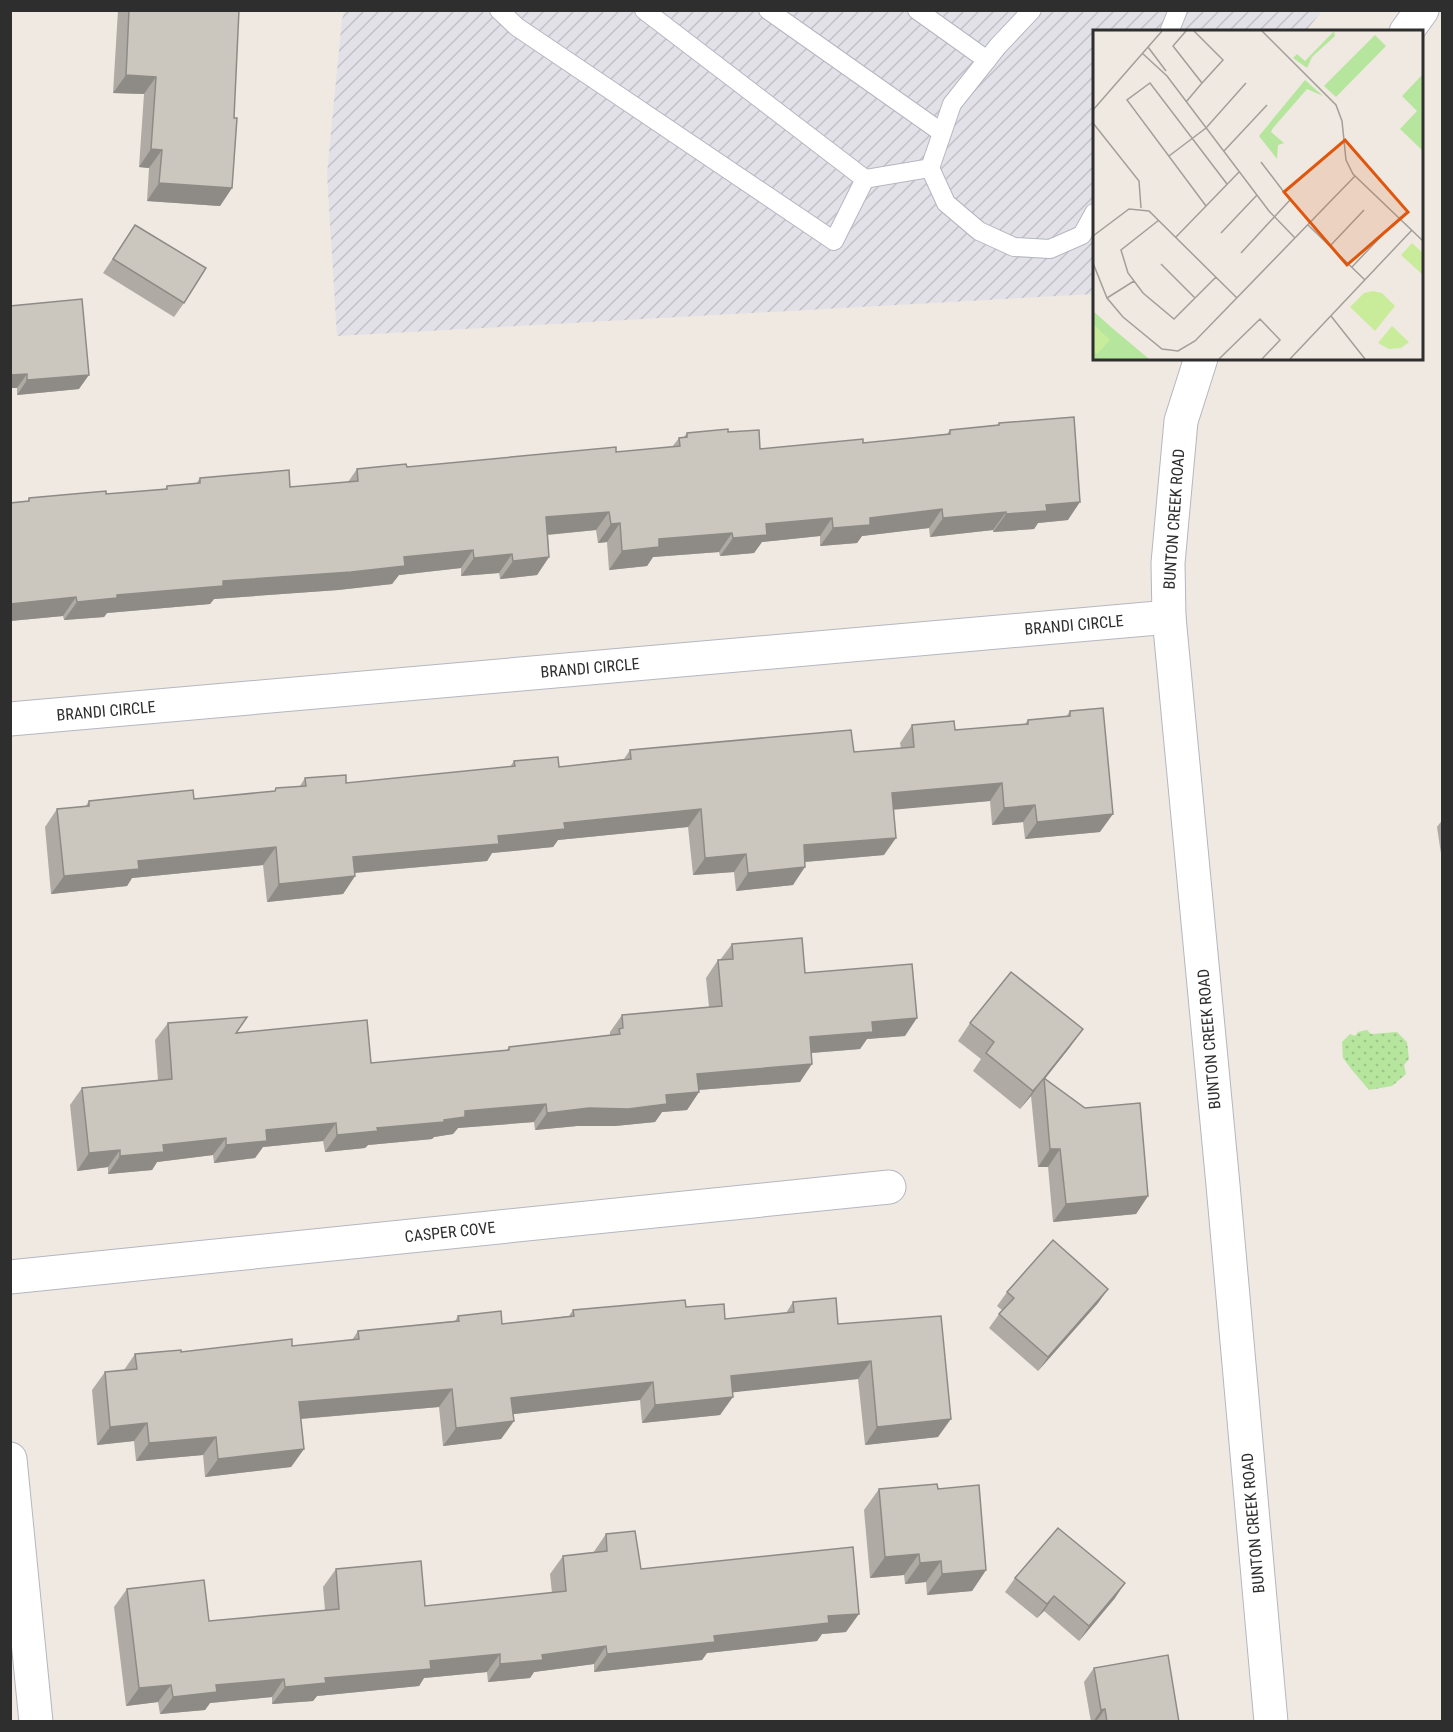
<svg xmlns="http://www.w3.org/2000/svg" width="1453" height="1732" font-family="'Roboto Condensed',sans-serif">
<style>
.industrial{fill:url(#industrial-furrows)}
.grass{fill:url(#grass-dots)}
.lines{fill:none;stroke-linecap:round;stroke-linejoin:round}
.lane-casing{stroke:#b4b7c1;stroke-width:20}
.street-casing{stroke:#b4b7c1;stroke-width:35}
.secondary-casing{stroke:#b4b7c1;stroke-width:35}
.lane{stroke:#fff;stroke-width:18}
.street{stroke:#fff;stroke-width:33}
.secondary{stroke:#fff;stroke-width:33}
.wall{fill:#afaba4}
.shaded-wall{fill:#8e8b86}
.building{fill:#cbc7bf;stroke:#8e8b86;stroke-width:1.5}
.labels{text-anchor:middle;dominant-baseline:central;stroke-width:4.5;stroke-linejoin:round;paint-order:stroke}
.street-label{font-size:16px;fill:#2e2e2e;stroke:#fff}
.inset-road{fill:none;stroke:#a29e99;stroke-width:1.5}
.view{fill:#df570e;fill-opacity:0.15;stroke:#df570e;stroke-width:3}
.inset-edge{fill:none;stroke:#2e2e2e;stroke-width:3}
</style>
<defs>
<pattern id="industrial-furrows" width="10" height="10" patternUnits="userSpaceOnUse" patternTransform="scale(1.5)"><rect width="10" height="10" fill="#e3e1e8"/><path d="M-1 1l2-2M0 10L10 0M9 11l2-2" fill="none" stroke="#c3c1c7"/></pattern>
<pattern id="grass-dots" width="8" height="8" patternUnits="userSpaceOnUse" patternTransform="scale(1.5)"><rect width="8" height="8" fill="#b6e59e"/><path d="M2 2h.1M6 6h.1" fill="none" stroke="#9dc588" stroke-width="1.8" stroke-linecap="round"/></pattern>
</defs>
<rect width="100%" height="100%" fill="#efe9e1"/>
<polygon class="industrial" points="345,11 1322,11 1306,31 1094,32 1094,294 337,336 327,174 342,19"/>
<polygon class="grass" points="1367,1030 1371,1034 1397,1032 1407,1042 1409,1059 1404,1065 1406,1074 1392,1086 1369,1090 1352,1070 1343,1058 1342,1042 1350,1034 1355,1036 1358,1032"/>
<g class="lines">
<defs>
<g id="lane">
<polyline points="499,10 517,27 834,241 865,179"/>
<polyline points="644,10 865,179 930,168 946,203 979,231 1014,247 1050,249 1082,235 1094,213"/>
<polyline points="768,10 941,132"/>
<polyline points="917,10 987,60"/>
<polyline points="1169,32 1178,10"/>
<polyline points="930,168 952,104 998,46 1032,10"/>
</g>
<g id="street">
<polyline points="10,719 1169,617"/>
<polyline points="10,1277 889,1187"/>
<polyline points="10,1459 36,1722"/>
</g>
<g id="secondary">
<polyline points="1406,32 1422,10"/>
<polyline points="1201,358 1181,421 1168,563 1169,617 1223,1185 1271,1722"/>
</g>
</defs>
<use href="#lane" class="lane-casing"/>
<use href="#street" class="street-casing"/>
<use href="#secondary" class="secondary-casing"/>
<use href="#lane" class="lane"/>
<use href="#street" class="street"/>
<use href="#secondary" class="secondary"/>
</g>
<g class="wall">
<polygon points="118,10 239,10 234,118 232,188 220,206 147,201 149,168 139,167 144,94 113,93"/>
<polygon points="135,225 184,303 174,317 103,273"/>
<polygon points="10,306 79,389 17,395 17,388 10,388"/>
<polygon points="999,423 1068,520 1038,523 1034,529 993,532 993,530 930,537 929,528 862,536 857,543 820,546 820,536 762,542 754,553 720,556 719,552 653,557 647,566 609,570 607,542 598,543 596,530 548,535 549,557 537,575 500,579 499,573 461,576 461,568 399,575 392,584 338,590 214,599 210,604 107,613 104,617 64,620 63,616 10,621 10,503 27,502 29,498 106,494 165,489 167,486 196,484 200,478 290,487 348,482 357,469 407,467 616,452 672,447 679,438 684,437 687,433 728,432 760,449 863,443 947,434 950,430 997,425"/>
<polygon points="1070,711 1100,832 1025,839 1023,822 992,825 990,801 894,809 884,855 805,862 793,885 736,891 734,872 693,875 688,827 558,840 553,847 492,853 487,861 355,873 355,876 343,894 267,902 263,865 132,878 127,886 51,894 45,827 57,809 85,807 89,801 194,799 274,791 300,786 305,778 346,783 510,767 514,761 559,767 624,759 630,750 854,752 901,748 900,743 912,725 955,730 1025,724 1028,720 1066,717"/>
<polygon points="1443,819 1443,867 1437,827"/>
<polygon points="732,944 805,973 905,1036 867,1039 860,1049 811,1053 800,1082 699,1090 699,1092 687,1110 662,1112 655,1122 615,1126 577,1126 535,1130 534,1122 458,1128 453,1134 434,1137 432,1139 368,1145 365,1148 325,1152 323,1141 263,1147 255,1158 214,1163 213,1155 157,1162 152,1170 108,1174 108,1167 77,1171 70,1105 82,1088 158,1080 155,1040 168,1023 236,1033 371,1063 506,1051 509,1047 610,1035 610,1032 622,1015 709,1007 706,978 718,960 720,960"/>
<polygon points="970,1023 1070,1047 1045,1078 1148,1196 1136,1214 1053,1222 1048,1167 1038,1167 1031,1096 1020,1109 973,1071 981,1059 958,1041"/>
<polygon points="1108,1289 1098,1303 1038,1371 989,1328 1002,1310 997,1306 1007,1292"/>
<polygon points="793,1302 838,1324 938,1437 865,1445 858,1379 732,1392 720,1415 642,1423 640,1400 513,1414 514,1421 501,1439 443,1446 439,1407 301,1419 304,1449 291,1467 205,1477 203,1455 136,1461 134,1441 97,1445 92,1390 105,1372 124,1370 135,1354 292,1346 352,1340 358,1331 455,1321 458,1316 502,1324 569,1316 573,1310 686,1307 725,1319 786,1313"/>
<polygon points="879,1489 938,1489 986,1570 972,1591 927,1595 926,1582 905,1584 904,1575 870,1578 864,1510"/>
<polygon points="606,1534 641,1569 846,1632 822,1634 817,1641 707,1653 702,1660 622,1669 594,1672 594,1664 534,1672 530,1678 488,1682 487,1672 424,1678 419,1686 317,1696 313,1701 272,1704 272,1697 210,1703 205,1710 160,1714 158,1702 126,1706 114,1607 127,1589 209,1621 325,1610 323,1587 336,1569 425,1606 552,1593 550,1574 563,1556 593,1553"/>
<polygon points="1015,1578 1115,1598 1079,1641 1044,1611 1037,1618 1005,1592"/>
<polygon points="1094,1668 1179,1722 1091,1722 1084,1682"/>
</g>
<g class="shaded-wall">
<polygon points="126,75 156,77 144,94 113,93"/>
<polygon points="151,149 162,150 149,168 139,167"/>
<polygon points="159,183 232,188 220,206 147,201"/>
<polygon points="27,374 17,388 10,388 10,375"/>
<polygon points="89,375 79,389 17,395 27,380"/>
<polygon points="1080,502 1068,520 1038,523 1034,529 993,532 1006,514 1046,505"/>
<polygon points="942,509 929,528 862,536 857,543 820,546 833,528 870,518"/>
<polygon points="609,512 596,530 533,536 546,517"/>
<polygon points="1006,512 993,530 930,537 943,518"/>
<polygon points="832,518 820,536 762,542 754,553 720,556 733,538 766,524"/>
<polygon points="620,523 607,542 598,543 611,524"/>
<polygon points="732,533 719,552 653,557 647,566 609,570 622,551 659,539"/>
<polygon points="473,550 461,568 399,575 392,584 338,590 214,599 210,604 107,613 104,617 64,620 77,602 117,595 223,581 404,557"/>
<polygon points="512,554 499,573 461,576 474,558"/>
<polygon points="549,557 537,575 500,579 513,561"/>
<polygon points="76,597 63,616 10,621 10,604"/>
<polygon points="1002,783 990,801 880,811 892,793"/>
<polygon points="1035,805 1023,822 992,825 1004,808"/>
<polygon points="701,809 688,827 558,840 553,847 492,853 487,861 341,874 353,857 498,836 564,823"/>
<polygon points="1113,814 1100,832 1025,839 1037,822"/>
<polygon points="896,838 884,855 792,863 804,845"/>
<polygon points="276,847 263,865 132,878 127,886 51,894 64,876 138,861"/>
<polygon points="746,854 734,872 693,875 705,858"/>
<polygon points="805,867 793,885 736,891 748,873"/>
<polygon points="355,876 343,894 267,902 279,884"/>
<polygon points="917,1018 905,1036 867,1039 860,1049 798,1054 810,1037 872,1022"/>
<polygon points="1083,1029 1070,1047 1044,1080 1044,1078"/>
<polygon points="812,1064 800,1082 685,1091 697,1074"/>
<polygon points="1044,1078 1031,1096 1020,1109 1033,1091"/>
<polygon points="699,1092 687,1110 662,1112 655,1122 615,1126 577,1126 535,1130 547,1113 666,1095"/>
<polygon points="546,1104 534,1122 458,1128 453,1134 434,1137 432,1139 368,1145 365,1148 325,1152 337,1135 377,1128 444,1120 465,1111"/>
<polygon points="336,1123 323,1141 263,1147 255,1158 214,1163 226,1145 266,1130"/>
<polygon points="226,1138 213,1155 157,1162 152,1170 108,1174 120,1156 163,1145"/>
<polygon points="1050,1149 1060,1149 1048,1167 1038,1167"/>
<polygon points="120,1150 108,1167 77,1171 89,1153"/>
<polygon points="1148,1196 1136,1214 1053,1222 1066,1204"/>
<polygon points="1108,1289 1098,1303 1038,1371 1048,1357"/>
<polygon points="871,1361 858,1379 718,1394 731,1376"/>
<polygon points="653,1382 640,1400 498,1416 511,1398"/>
<polygon points="452,1389 439,1407 286,1420 299,1402"/>
<polygon points="733,1397 720,1415 642,1423 655,1405"/>
<polygon points="951,1419 938,1437 865,1445 877,1427"/>
<polygon points="514,1421 501,1439 443,1446 456,1428"/>
<polygon points="147,1423 134,1441 97,1445 110,1427"/>
<polygon points="216,1437 203,1455 136,1461 149,1443"/>
<polygon points="304,1449 291,1467 205,1477 218,1459"/>
<polygon points="919,1554 904,1575 870,1578 885,1557"/>
<polygon points="941,1561 926,1582 905,1584 920,1563"/>
<polygon points="986,1570 972,1591 927,1595 942,1574"/>
<polygon points="1125,1583 1115,1598 1079,1641 1089,1626"/>
<polygon points="1054,1596 1044,1611 1037,1618 1047,1604"/>
<polygon points="859,1614 846,1632 822,1634 817,1641 707,1653 702,1660 594,1672 607,1654 828,1616"/>
<polygon points="606,1646 594,1664 534,1672 530,1678 488,1682 500,1664 542,1655"/>
<polygon points="500,1654 487,1672 424,1678 419,1686 317,1696 313,1701 272,1704 285,1687 325,1678 430,1661"/>
<polygon points="284,1679 272,1697 210,1703 205,1710 160,1714 173,1697 216,1685"/>
<polygon points="171,1685 158,1702 126,1706 139,1688"/>
<polygon points="1105,1709 1096,1722 1093,1722 1101,1710"/>
</g>
<g class="building">
<polygon points="129,10 239,10 234,118 237,118 232,188 159,183 162,150 151,149 156,77 126,75"/>
<polygon points="135,225 206,268 184,303 113,259"/>
<polygon points="82,299 89,375 27,380 27,374 10,375 10,306"/>
<polygon points="1074,417 1080,502 1046,505 1047,511 1006,514 1006,512 943,518 942,509 870,518 870,525 833,528 832,518 766,524 767,535 733,538 732,533 659,539 659,547 622,551 620,523 611,524 609,512 546,517 549,557 513,561 512,554 474,558 473,550 404,557 405,566 351,572 223,581 223,586 117,595 117,598 77,602 76,597 10,604 10,503 29,501 29,498 106,491 106,494 167,489 167,486 200,483 200,478 289,470 290,487 358,481 357,469 406,464 407,467 616,447 616,452 680,446 679,438 687,437 687,433 728,429 728,432 759,430 760,449 863,439 863,443 950,434 950,430 999,425 999,423"/>
<polygon points="1103,708 1113,814 1037,822 1035,805 1004,808 1002,783 892,793 896,838 804,845 805,867 748,873 746,854 705,858 701,809 564,823 565,829 498,836 499,844 353,857 355,876 279,884 276,847 138,861 139,869 64,876 57,809 89,806 89,801 193,790 194,799 275,791 276,788 306,786 305,778 346,775 346,783 515,766 514,761 558,757 559,767 631,759 630,750 851,730 854,752 914,747 912,725 954,721 955,730 1028,724 1028,720 1070,716 1070,711"/>
<polygon points="802,938 805,973 912,964 917,1018 872,1022 873,1032 810,1037 812,1064 697,1074 699,1092 666,1095 667,1104 628,1109 589,1108 547,1113 546,1104 465,1111 465,1117 444,1120 444,1122 377,1128 378,1131 337,1135 336,1123 266,1130 267,1141 226,1145 226,1138 163,1145 164,1152 120,1156 120,1150 89,1153 82,1088 172,1079 168,1023 247,1017 236,1033 367,1020 371,1063 509,1050 509,1047 620,1034 619,1029 623,1028 622,1015 722,1006 718,960 733,959 732,944"/>
<polygon points="1011,972 1083,1029 1044,1078 1085,1108 1140,1103 1148,1196 1066,1204 1060,1149 1050,1149 1044,1078 1033,1091 986,1053 994,1042 970,1023"/>
<polygon points="1053,1240 1108,1289 1048,1357 999,1314 1014,1298 1007,1292"/>
<polygon points="836,1298 838,1324 941,1316 951,1419 877,1427 871,1361 731,1376 733,1397 655,1405 653,1382 511,1398 514,1421 456,1428 452,1389 299,1402 304,1449 218,1459 216,1437 149,1443 147,1423 110,1427 105,1372 137,1369 135,1354 181,1350 181,1352 292,1339 292,1346 359,1339 358,1331 459,1321 458,1316 501,1311 502,1324 574,1316 573,1310 685,1300 686,1307 724,1304 725,1319 794,1312 793,1302"/>
<polygon points="937,1484 938,1489 979,1485 986,1570 942,1574 941,1561 920,1563 919,1554 885,1557 879,1489"/>
<polygon points="1058,1528 1125,1583 1089,1626 1054,1596 1047,1604 1015,1578"/>
<polygon points="635,1531 641,1569 853,1547 859,1614 828,1616 829,1623 714,1636 715,1642 635,1651 607,1654 606,1646 542,1655 543,1660 500,1664 500,1654 430,1661 431,1669 325,1678 326,1683 285,1687 284,1679 216,1685 217,1692 173,1697 171,1685 139,1688 127,1589 204,1580 209,1621 339,1609 336,1569 421,1561 425,1606 566,1591 563,1556 607,1551 606,1534"/>
<polygon points="1168,1655 1179,1722 1107,1722 1105,1709 1101,1710 1094,1668"/>
</g>
<g class="labels">
<g class="street-label">
<text transform="translate(1174 519) rotate(-86)">BUNTON CREEK ROAD</text>
<text transform="translate(1074 625) rotate(-5)">BRANDI CIRCLE</text>
<text transform="translate(590 668) rotate(-5)">BRANDI CIRCLE</text>
<text transform="translate(106 711) rotate(-5)">BRANDI CIRCLE</text>
<text transform="translate(1209 1039) rotate(-95)">BUNTON CREEK ROAD</text>
<text transform="translate(450 1232) rotate(-6)">CASPER COVE</text>
<text transform="translate(1253 1523) rotate(-95)">BUNTON CREEK ROAD</text>
</g>
</g>
<g transform="translate(1093 30)">
<rect width="330" height="330" fill="#efe9e1"/>
<path d="M 241,1 L 242,6 L 219,27 L 214,38 L 200,28 L 204,24 L 212,31 ZM 282,5 L 293,16 L 243,67 L 231,56 ZM 330,44 L 330,121 L 307,99 L 324,81 L 309,66 ZM 212,50 L 230,66 L 214,59 L 180,98 L 178,102 L 191,113 L 185,115 L 184,129 L 166,106 Z" fill="#b6e59e"/>
<path d="M 0,281 L 18,297 L 56,329 L 0,329 Z" fill="#b6e59e"/>
<path d="M 319,213 L 330,223 L 330,245 L 308,225 ZM 280,261 L 289,263 L 302,276 L 282,301 L 257,277 L 271,263 ZM 0,294 L 17,310 L 4,324 L 0,321 ZM 299,296 L 316,312 L 308,318 L 296,319 L 285,313 Z" fill="#c9ec9a"/>
<path class="inset-road" d="M 93,1 L 80,16 L 109,53 L 130,30 L 101,1M 169,1 L 243,75 L 249,91 L 253,130 L 260,144 L 330,211M 55,17 L 73,41M 49,23 L 74,46 L 176,181 L 202,208M 93,72 L 109,53M 0,80 L 69,1M 0,93 L 46,151 L 48,178M 131,121 L 174,75M 76,126 L 113,98 L 153,53M 113,176 L 34,70 L 57,53 L 134,154M 66,190 L 28,220 L 35,243 L 50,263 L 81,289 L 123,247M 215,195 L 272,250M 128,203 L 164,165M 0,206 L 36,179 L 56,181 L 144,268M 83,207 L 146,142M 237,216 L 271,180M 148,223 L 197,170 L 168,132M 0,233 L 14,268 L 30,287 L 69,319 L 85,321 L 102,311 L 262,146M 68,234 L 102,268M 259,237 L 293,201M 14,268 L 41,251M 238,286 L 272,329M 126,329 L 167,289 L 187,310 L 169,329M 197,329 L 319,200"/>
<path class="view" d="M 252,110 L 315,182 L 254,235 L 191,162 Z"/>
<rect width="330" height="330" class="inset-edge"/>
</g>
<rect width="1453" height="1732" fill="none" stroke="#2e2e2e" stroke-width="24"/>
</svg>
